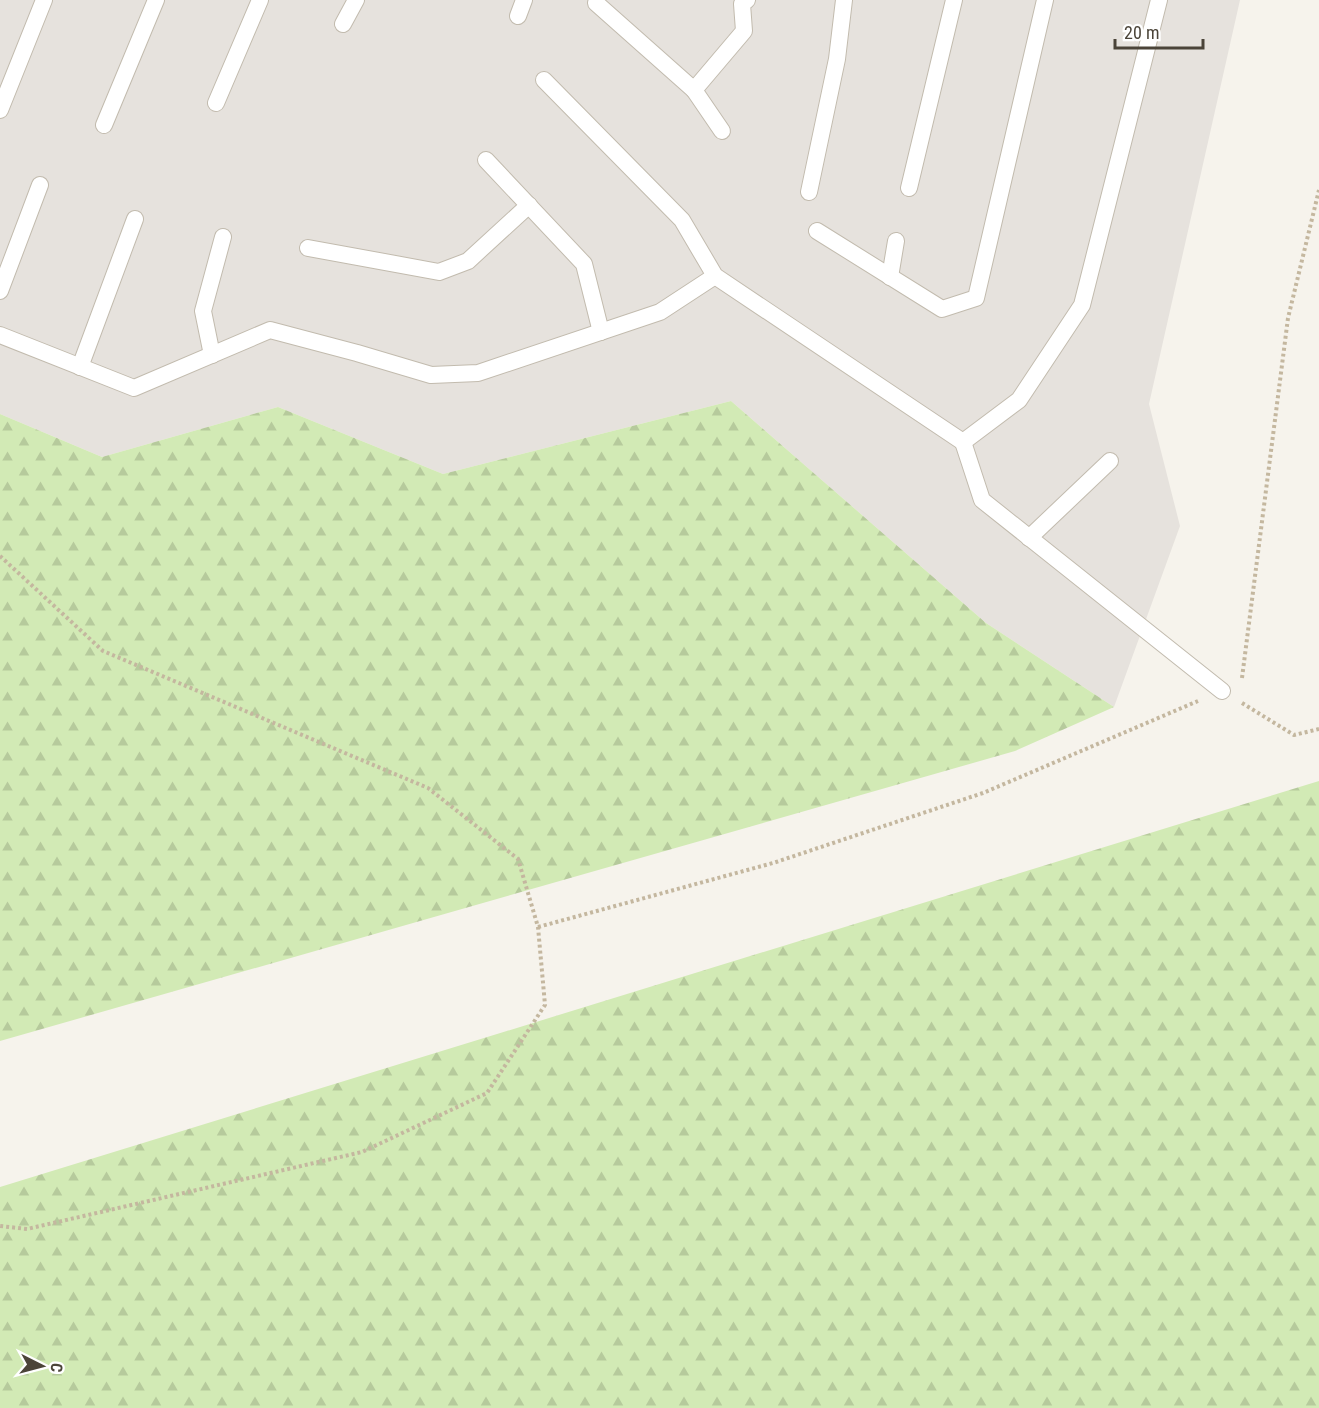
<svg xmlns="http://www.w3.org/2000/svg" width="1319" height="1408" font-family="'Roboto Condensed',sans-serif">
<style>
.industrial{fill:#e6e2dd}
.forest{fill:url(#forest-firs)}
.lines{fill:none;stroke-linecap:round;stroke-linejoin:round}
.service-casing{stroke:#c2bbae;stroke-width:18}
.path{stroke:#c4b79f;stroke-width:4;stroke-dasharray:3 3;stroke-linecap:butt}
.service{stroke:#fff;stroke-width:16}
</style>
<defs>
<pattern id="forest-firs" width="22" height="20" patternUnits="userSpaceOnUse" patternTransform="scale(1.5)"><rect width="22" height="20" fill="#d2eab5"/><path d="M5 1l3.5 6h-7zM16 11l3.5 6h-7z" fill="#b6ca9c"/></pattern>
</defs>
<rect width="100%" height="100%" fill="#f6f3ec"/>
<polygon class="industrial" points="0,0 1240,0 1149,404 1180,526 1114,707 986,623 731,401 443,474 278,407 102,457 0,414"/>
<g class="forest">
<polygon points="731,401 986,623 1114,707 1015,751 0,1041 0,414 102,457 278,407 443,474"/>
<polygon points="1319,781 1319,1408 0,1408 0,1187"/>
</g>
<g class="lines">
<defs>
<g id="service">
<polyline points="596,3 694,90 744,31 742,4 747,0"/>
<polyline points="518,16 524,0"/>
<polyline points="343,24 356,0"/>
<polyline points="544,80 682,220 715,276 963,442 1019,400 1082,305 1159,0"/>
<polyline points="694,90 722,131"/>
<polyline points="216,103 260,0"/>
<polyline points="0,110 44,0"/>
<polyline points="104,125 156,0"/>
<polyline points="486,160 584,264 601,332"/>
<polyline points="909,188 954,0"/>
<polyline points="809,192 837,59 844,0"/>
<polyline points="817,231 942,309 976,298 1045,0"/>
<polyline points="308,248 439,272 468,261 529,205"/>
<polyline points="890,277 896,241"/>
<polyline points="0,291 40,185"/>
<polyline points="0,335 134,388 270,330 357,353 431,375 478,373 660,312 715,276"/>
<polyline points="212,355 203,311 223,237"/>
<polyline points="80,367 135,219"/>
<polyline points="963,442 982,500 1222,691"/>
<polyline points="1029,538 1110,461"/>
</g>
</defs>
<use href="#service" class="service-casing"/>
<g class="path">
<polyline points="0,556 103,651 428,788 518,859 538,927 545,1005 487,1093 362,1152 27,1229 0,1226"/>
<polyline points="1242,678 1288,318 1319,190"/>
<polyline points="1242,703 1294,735 1319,729"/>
<polyline points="538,927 773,863 983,793 1198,701"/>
</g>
<use href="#service" class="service"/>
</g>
<g transform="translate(42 1366) rotate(96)" stroke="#ffffff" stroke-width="4.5" paint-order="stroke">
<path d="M0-4.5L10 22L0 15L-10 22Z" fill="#4b4439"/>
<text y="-9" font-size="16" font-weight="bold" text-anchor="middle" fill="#4b4439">С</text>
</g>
<path d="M1115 39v9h88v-9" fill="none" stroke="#4b4439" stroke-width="3"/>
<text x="1124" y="39" font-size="18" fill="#4b4439" stroke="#ffffff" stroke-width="4.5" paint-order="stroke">20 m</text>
</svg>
